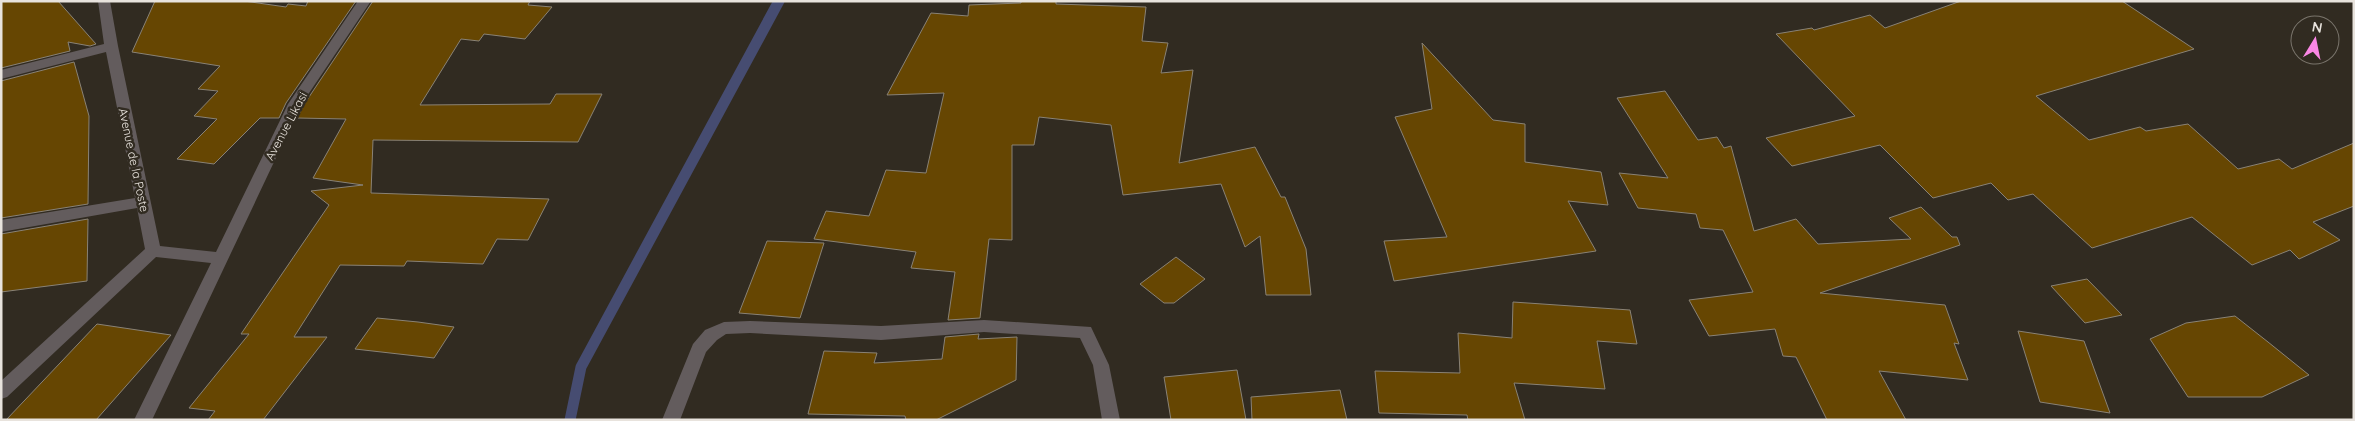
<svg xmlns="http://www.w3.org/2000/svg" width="2355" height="421" font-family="Quicksand,sans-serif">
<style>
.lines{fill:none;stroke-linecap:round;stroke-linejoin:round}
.stream{stroke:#464c71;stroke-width:11}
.building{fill:#664602;stroke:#898276}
.street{fill:#635c5d;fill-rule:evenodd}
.labels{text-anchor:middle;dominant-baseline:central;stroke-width:5;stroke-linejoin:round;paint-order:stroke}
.street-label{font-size:12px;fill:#e8e3dd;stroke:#312b21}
</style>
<rect width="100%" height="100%" fill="#312b21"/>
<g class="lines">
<polyline class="stream" points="570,420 581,367 779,1"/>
</g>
<g class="building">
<polygon points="1,1 58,1 96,44 90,46 68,42 70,51 1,68"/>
<polygon points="155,1 244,1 286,7 288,4 306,6 308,1 356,1 286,103 279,118 260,118 214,164 177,159 217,119 194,116 218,91 198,89 220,66 132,52"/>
<polygon points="373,1 530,1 528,5 552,7 525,39 484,34 479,41 461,39 420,105 550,104 556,94 602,94 578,142 373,140 371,193 549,199 528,240 497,239 483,264 407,261 404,266 340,265 294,337 327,337 263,420 208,420 215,411 189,408 249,334 241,334 329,205 311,191 363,185 313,178 346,119 297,118 303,106"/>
<polygon points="1021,1 1056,1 1056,4 1146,7 1142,41 1168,43 1161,73 1193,70 1179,163 1255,147 1281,197 1285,197 1306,249 1311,295 1266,295 1260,236 1245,247 1221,184 1123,195 1111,125 1039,117 1034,145 1012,145 1012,240 989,239 980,318 948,320 955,272 911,268 916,252 814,239 826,211 869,216 886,170 926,173 944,93 887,95 931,13 968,16 969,5 1021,3"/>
<polygon points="1961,1 2122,1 2194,49 2036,96 2089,140 2140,127 2146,131 2188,124 2238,169 2279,159 2292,169 2354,143 2354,206 2313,222 2340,240 2299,259 2290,250 2252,265 2192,217 2092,248 2033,194 2008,200 1991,183 1933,198 1880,145 1792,166 1766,138 1855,116 1776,34 1812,28 1814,30 1870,15 1885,28"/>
<polygon points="1422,43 1493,120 1525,124 1525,162 1601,172 1608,205 1568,201 1596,251 1394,281 1384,241 1447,237 1395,117 1432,109"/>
<polygon points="74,62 89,116 88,204 1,218 1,81"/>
<polygon points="1665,91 1698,140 1717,137 1724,148 1731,146 1754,231 1796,219 1818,244 1911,239 1889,218 1921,207 1952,237 1957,237 1960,245 1820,293 1945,305 1959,344 1954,343 1968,380 1879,371 1906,420 1827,420 1796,357 1783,356 1775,329 1709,336 1689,300 1753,292 1723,230 1700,228 1696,214 1638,208 1619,173 1668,178 1617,98"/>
<polygon points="88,219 87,281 1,292 1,234"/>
<polygon points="767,241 824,243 800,318 739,313"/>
<polygon points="1176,257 1205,279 1174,303 1164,303 1140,284"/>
<polygon points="2087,279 2122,315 2085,323 2051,286"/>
<polygon points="1513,302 1630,310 1637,344 1597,341 1605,389 1514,383 1525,420 1468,420 1467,415 1379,413 1375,371 1460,373 1458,333 1512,338"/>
<polygon points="2235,316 2268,342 2309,375 2262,397 2188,397 2150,339 2186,323"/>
<polygon points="377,318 418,322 454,327 434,358 355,349"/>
<polygon points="97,324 171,335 96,420 6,420"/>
<polygon points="2018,331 2084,341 2110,413 2040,402"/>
<polygon points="979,334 978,339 1017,337 1016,380 936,420 906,420 905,416 808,414 824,351 877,353 874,363 942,359 945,337"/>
<polygon points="1237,370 1246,420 1171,420 1164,377"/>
<polygon points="1340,390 1347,420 1252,420 1251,397"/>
</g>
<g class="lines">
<g class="street">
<polygon points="98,1 110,1 118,46 160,246 216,252 288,104 358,1 371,1 301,105 152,420 134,420 211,263 156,257 7,397 1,399 1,381 145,249 137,208 1,232 1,220 135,198 106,52 1,79 1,70 104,44"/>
<polygon points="984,320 1091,327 1109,365 1120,420 1102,420 1093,365 1080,338 984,332 881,340 750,333 726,334 717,340 706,352 680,420 662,420 693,344 705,330 724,322 750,321 881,326"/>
</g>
</g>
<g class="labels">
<g class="street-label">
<text transform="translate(286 126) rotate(-62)">Avenue Likasi</text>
<text transform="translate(134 160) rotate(78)">Avenue de la Poste</text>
</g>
</g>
<rect width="2355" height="421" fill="none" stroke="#e8e3dd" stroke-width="5"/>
<g transform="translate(2315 40) rotate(10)"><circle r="24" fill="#312b21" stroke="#7a756c"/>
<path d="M0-4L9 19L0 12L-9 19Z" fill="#fb87e5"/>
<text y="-8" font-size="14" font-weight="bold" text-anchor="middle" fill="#e8e3dd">N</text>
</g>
</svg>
